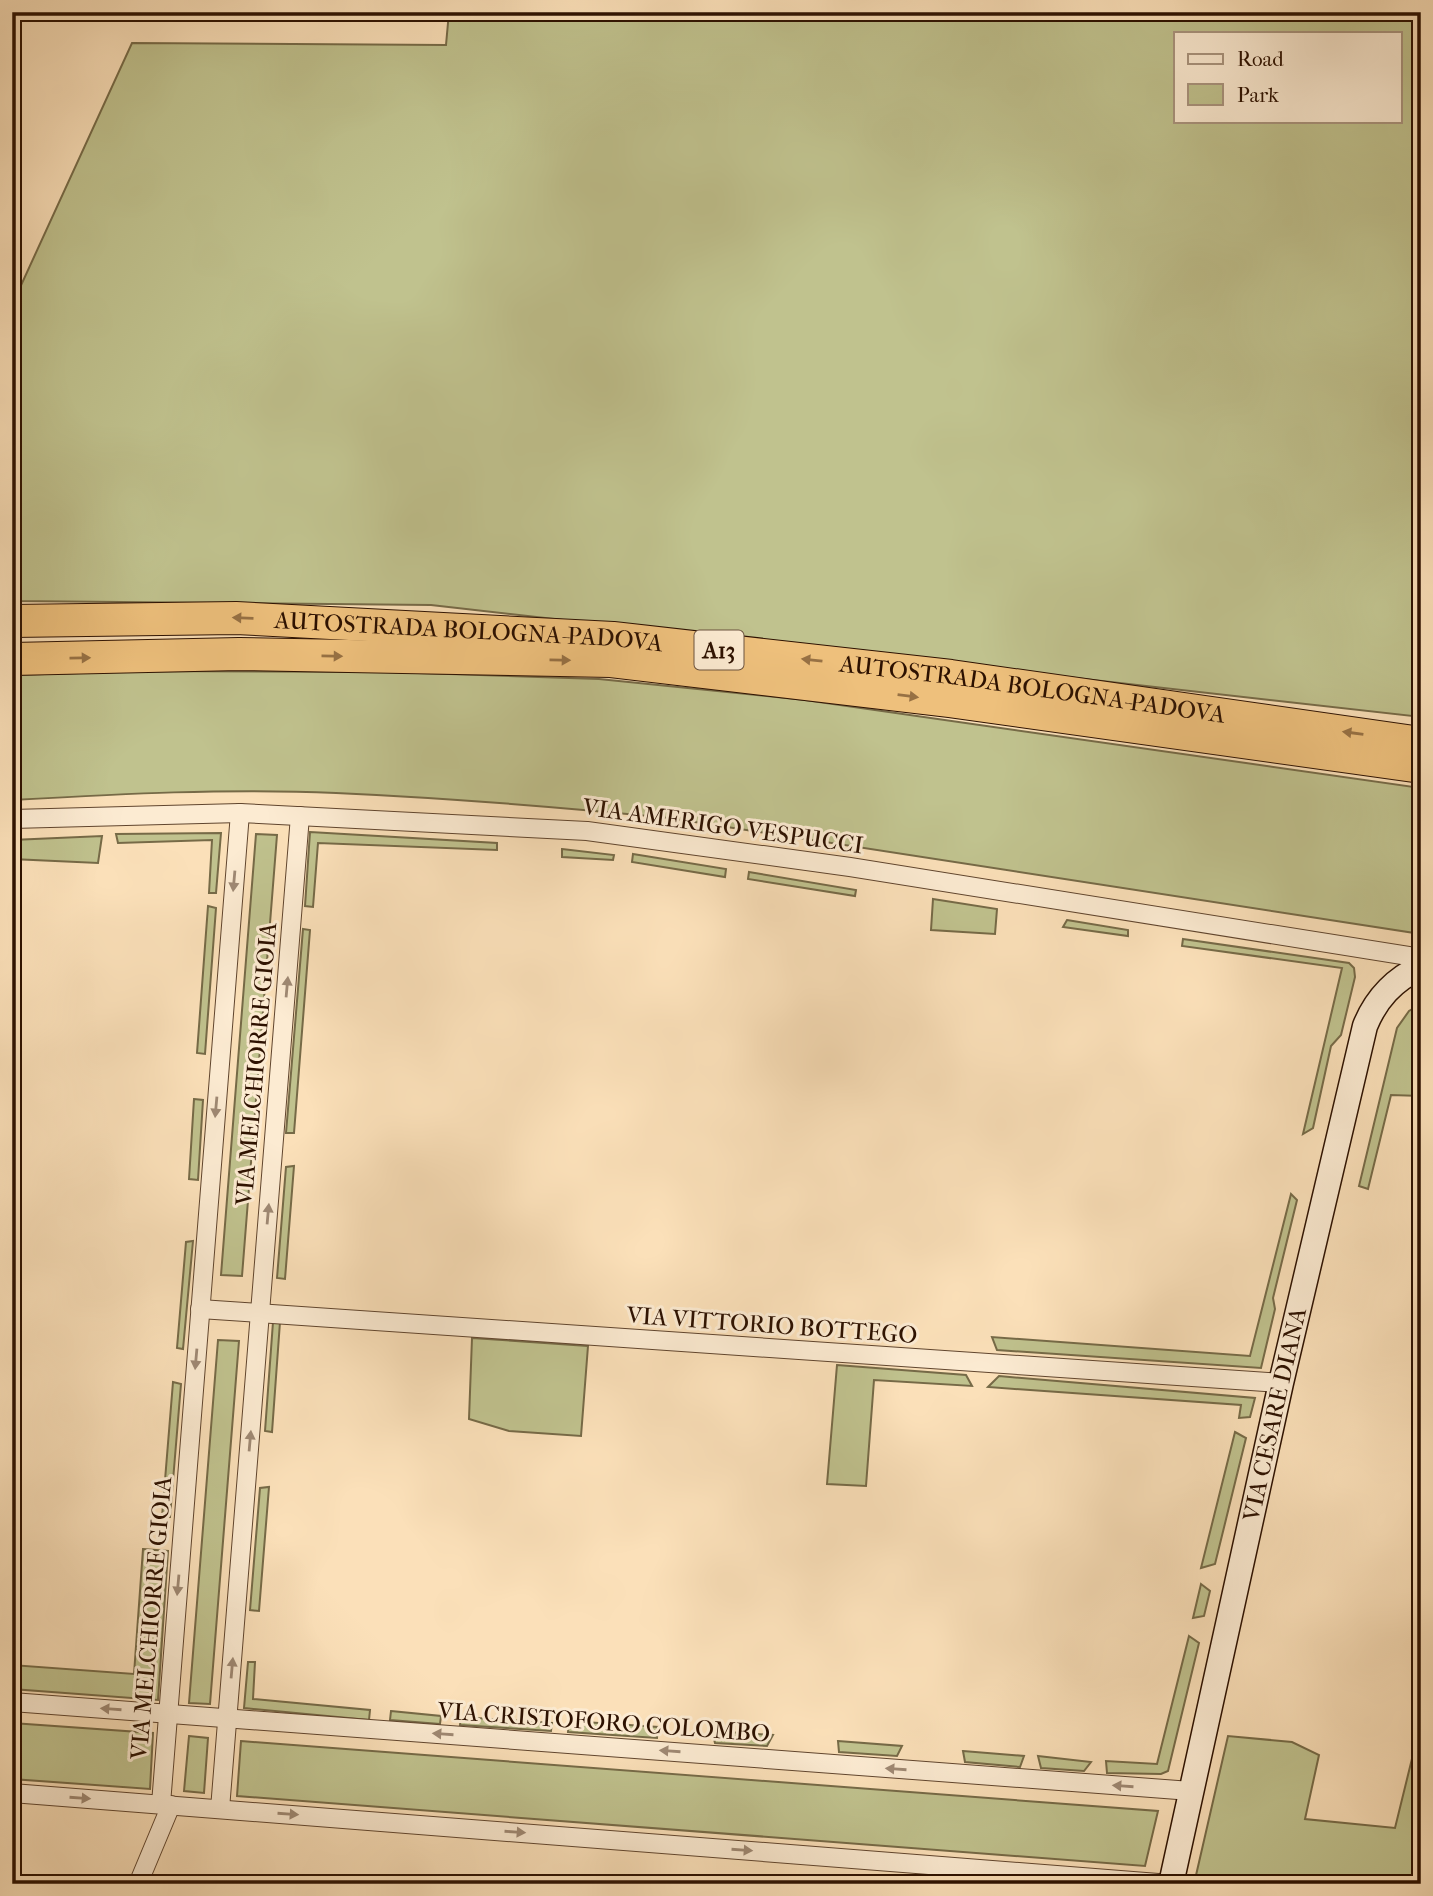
<svg xmlns="http://www.w3.org/2000/svg" width="1433" height="1896" font-family="'IM FELL French Canon',serif">
<style>
.green{fill:#c0c28e;stroke:#766a47;stroke-width:2;fill-rule:evenodd}
.lines{fill:none;stroke-linecap:round;stroke-linejoin:round}
.street-casing{stroke:#60452e;stroke-width:20}
.secondary-casing{stroke:#2d1100;stroke-width:27}
.highway-casing{stroke:#2d1100;stroke-width:34}
.street{stroke:#fcebd2;stroke-width:18}
.secondary{stroke:#fcebd2;stroke-width:24}
.highway{stroke:#eec07c;stroke-width:32}
.oneway{fill:#977144}
.oneway2{fill:#9f8974}
.labels{text-anchor:middle;dominant-baseline:central;stroke-width:6;stroke-linejoin:round;paint-order:stroke}
.shield{fill:#fcebd2;stroke:#6b523f;stroke-width:2}
.shield-label{font-size:23px;font-weight:bold;fill:#2d1100}
.street-label{font-size:24px;fill:#2d1100;stroke:#fcebd2}
</style>
<rect width="100%" height="100%" fill="#fbe0b9"/>
<filter id="stains"><feTurbulence type="fractalNoise" baseFrequency=".00286" numOctaves="4"/><feColorMatrix values="0 0 0 0 .2 0 0 0 0 .09 0 0 0 0 .02 0 0 0 .5 -.17"/></filter>
<radialGradient id="worn" r=".72"><stop offset=".6" stop-color="#630" stop-opacity="0"/><stop offset="1" stop-color="#630" stop-opacity=".3"/></radialGradient>
<g class="green">
<path d="M 449,12 L 1421,12 L 1421,717 L 431,605 L 12,601 L 12,305 L 132,43 L 446,45 ZM 1176,33 L 1400,33 L 1400,121 L 1176,121 Z"/>
<path d="M 145,671 L 388,672 L 599,679 L 805,700 L 1421,788 L 1421,934 L 669,818 C 558,807 447,798 336,793 C 228,788 120,794 12,800 L 12,675 Z"/>
<polygon points="310,832 497,843 497,850 318,843 313,907 305,906"/>
<polygon points="221,833 216,893 209,893 212,840 118,843 116,834"/>
<polygon points="256,834 277,835 242,1276 221,1275"/>
<polygon points="102,836 98,863 12,859 12,840"/>
<polygon points="562,849 614,855 613,860 562,857"/>
<polygon points="633,854 726,869 725,877 632,862"/>
<polygon points="749,872 856,890 855,896 748,879"/>
<polygon points="933,899 997,909 995,934 931,930"/>
<polygon points="208,906 216,908 205,1054 197,1053"/>
<polygon points="1067,920 1128,930 1128,936 1063,927"/>
<polygon points="303,929 310,930 294,1133 286,1133"/>
<polygon points="1183,939 1349,963 1354,968 1355,977 1341,1035 1331,1046 1313,1128 1303,1134 1342,968 1182,946"/>
<polygon points="1421,1004 1421,1096 1391,1095 1368,1189 1359,1186 1397,1028 1409,1011"/>
<polygon points="194,1099 203,1100 198,1180 189,1179"/>
<polygon points="294,1166 285,1279 277,1278 286,1167"/>
<polygon points="1291,1194 1297,1200 1273,1298 1275,1309 1261,1368 997,1350 992,1337 1250,1356"/>
<polygon points="193,1241 183,1349 177,1348 186,1242"/>
<polygon points="273,1322 280,1322 272,1432 265,1431"/>
<polygon points="472,1338 588,1346 581,1436 509,1431 469,1419"/>
<polygon points="218,1340 239,1341 210,1704 189,1703"/>
<polygon points="837,1365 966,1375 972,1386 874,1380 866,1486 827,1484"/>
<polygon points="999,1376 1255,1398 1250,1417 1239,1418 1241,1405 988,1387"/>
<polygon points="173,1382 181,1384 170,1517 162,1517"/>
<polygon points="1235,1432 1246,1438 1215,1564 1201,1568"/>
<polygon points="269,1487 259,1611 250,1610 260,1488"/>
<polygon points="143,1549 168,1551 158,1700 12,1689 12,1665 134,1674"/>
<polygon points="1201,1584 1210,1591 1204,1616 1193,1618"/>
<polygon points="1189,1636 1199,1643 1168,1771 1161,1774 1107,1773 1106,1761 1157,1764"/>
<polygon points="248,1662 255,1662 253,1699 370,1710 369,1720 244,1708"/>
<polygon points="391,1711 441,1716 440,1724 390,1720"/>
<polygon points="461,1717 552,1723 551,1731 460,1725"/>
<polygon points="569,1721 658,1727 657,1738 568,1732"/>
<polygon points="1421,1722 1421,1884 1194,1884 1228,1736 1292,1742 1319,1755 1305,1819 1395,1828"/>
<polygon points="12,1723 153,1733 150,1789 12,1779"/>
<polygon points="712,1731 773,1735 767,1746 715,1743"/>
<polygon points="189,1736 208,1738 204,1793 184,1791"/>
<polygon points="241,1741 1158,1811 1145,1866 237,1796"/>
<polygon points="838,1741 902,1746 897,1756 839,1752"/>
<polygon points="963,1751 1024,1756 1020,1767 965,1762"/>
<polygon points="1038,1756 1091,1762 1084,1771 1041,1768"/>
</g>
<g class="lines">
<defs>
<g id="street">
<polyline points="12,819 240,813 587,831 850,867 1421,958"/>
<polyline points="200,1309 1281,1383"/>
<polyline points="12,1702 1191,1791"/>
<polyline points="12,1793 1171,1884"/>
<polyline points="161,1804 240,813"/>
<polyline points="220,1809 300,816"/>
<polyline points="138,1884 171,1805"/>
</g>
<g id="secondary">
<path id="s1" d="M 1171,1884 L 1281,1383 L 1365,1026 C 1376,999 1393,980 1421,967"/>
</g>
<g id="highway">
<path id="s2" d="M 12,621 L 236,618 L 613,638 L 951,676 L 1421,743"/>
<polyline points="12,659 239,654 611,661 950,701 1421,767"/>
</g>
</defs>
<use href="#street" class="street-casing"/>
<use href="#secondary" class="secondary-casing"/>
<use href="#highway" class="highway-casing"/>
<use href="#street" class="street"/>
<use href="#secondary" class="secondary"/>
<use href="#highway" class="highway"/>
</g>
<defs><path id="oneway-solid" d="M-6-.8H1V-3.2L6.5 0L1 3.2V.8H-6Z" transform="scale(1.75)"/></defs>
<g class="oneway">
<use href="#oneway-solid" transform="translate(243 618) rotate(-178)"/>
<use href="#oneway-solid" transform="translate(332 656) rotate(1)"/>
<use href="#oneway-solid" transform="translate(80 658) rotate(-1)"/>
<use href="#oneway-solid" transform="translate(560 660) rotate(1)"/>
<use href="#oneway-solid" transform="translate(812 660) rotate(-174)"/>
<use href="#oneway-solid" transform="translate(908 696) rotate(7)"/>
<use href="#oneway-solid" transform="translate(1353 733) rotate(-172)"/>
</g>
<g class="oneway2">
<use href="#oneway-solid" transform="translate(234 881) rotate(95)"/>
<use href="#oneway-solid" transform="translate(287 987) rotate(-85)"/>
<use href="#oneway-solid" transform="translate(216 1107) rotate(95)"/>
<use href="#oneway-solid" transform="translate(268 1214) rotate(-85)"/>
<use href="#oneway-solid" transform="translate(196 1359) rotate(95)"/>
<use href="#oneway-solid" transform="translate(250 1441) rotate(-85)"/>
<use href="#oneway-solid" transform="translate(178 1585) rotate(95)"/>
<use href="#oneway-solid" transform="translate(232 1668) rotate(-85)"/>
<use href="#oneway-solid" transform="translate(111 1709) rotate(-176)"/>
<use href="#oneway-solid" transform="translate(443 1734) rotate(-176)"/>
<use href="#oneway-solid" transform="translate(670 1751) rotate(-176)"/>
<use href="#oneway-solid" transform="translate(896 1769) rotate(-176)"/>
<use href="#oneway-solid" transform="translate(1123 1786) rotate(-176)"/>
<use href="#oneway-solid" transform="translate(80 1798) rotate(4)"/>
<use href="#oneway-solid" transform="translate(288 1814) rotate(4)"/>
<use href="#oneway-solid" transform="translate(515 1832) rotate(4)"/>
<use href="#oneway-solid" transform="translate(742 1850) rotate(4)"/>
</g>
<g class="labels">
<rect class="shield" x="694.5" y="630.5" width="49" height="39" rx="5"/>
<g class="shield-label">
<text x="719" y="650">A13</text>
</g>
<g class="street-label">
<text stroke="none"><textPath href="#s2" startOffset="457">AUTOSTRADA BOLOGNA-PADOVA</textPath></text>
<text stroke="none"><textPath href="#s2" startOffset="1024">AUTOSTRADA BOLOGNA-PADOVA</textPath></text>
<text transform="translate(723 826) rotate(8)">VIA AMERIGO VESPUCCI</text>
<text transform="translate(256 1064) rotate(-85)">VIA MELCHIORRE GIOIA</text>
<text transform="translate(772 1325) rotate(4)">VIA VITTORIO BOTTEGO</text>
<text stroke="none"><textPath href="#s1" startOffset="481">VIA CESARE DIANA</textPath></text>
<text transform="translate(151 1618) rotate(-85)">VIA MELCHIORRE GIOIA</text>
<text transform="translate(604 1722) rotate(4)">VIA CRISTOFORO COLOMBO</text>
</g>
</g>
<rect width="1433" height="1896" fill="none" stroke="#fbe0b9" stroke-width="42"/>
<rect x="14" y="14" width="1405" height="1868" fill="none" stroke="#2d1100" stroke-width="3.5"/>
<rect x="21" y="21" width="1391" height="1854" fill="none" stroke="#2d1100" stroke-width="2"/>
<rect x="1174" y="32" width="228" height="91" fill="#fcebd2" stroke="#a9947e" stroke-width="2"/>
<rect x="1188" y="54" width="35" height="10" fill="#fcebd2" stroke="#a9947e" stroke-width="2"/>
<text x="1237" y="66" font-size="21" fill="#2d1100">Road</text>
<rect x="1188" y="84" width="35" height="21" fill="#c0c28e" stroke="#a9947e" stroke-width="2"/>
<text x="1237" y="102" font-size="21" fill="#2d1100">Park</text>
<rect width="100%" height="100%" filter="url(#stains)"/>
<rect width="100%" height="100%" fill="url(#worn)"/>
</svg>
